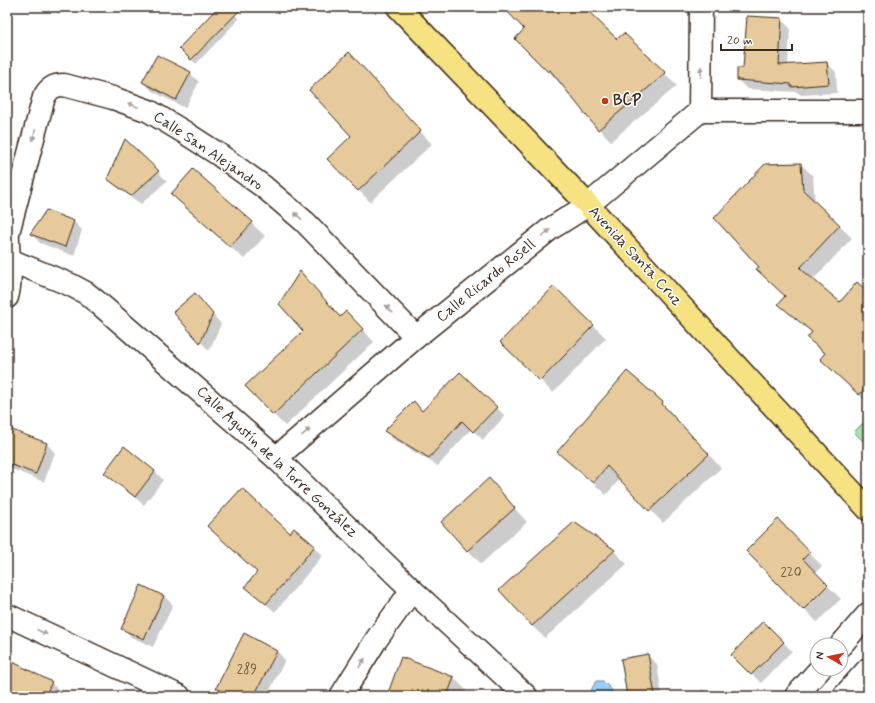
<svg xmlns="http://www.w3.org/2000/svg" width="875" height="703" font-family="Mynerve,sans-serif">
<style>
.green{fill:#a7e2a7;stroke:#718662}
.water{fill:#98cef7;stroke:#738ca0}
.shadow{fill:#0003}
.building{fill:#e7ca9b;stroke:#3b2a1e}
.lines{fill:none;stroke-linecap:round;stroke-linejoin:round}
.minor-casing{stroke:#3b2a1e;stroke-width:25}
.major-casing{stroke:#3b2a1e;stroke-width:25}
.minor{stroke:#fff;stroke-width:22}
.major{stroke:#f6e281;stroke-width:22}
.oneway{fill:#a79f9a}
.poi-dot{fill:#c8321e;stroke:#fff;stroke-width:1.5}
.labels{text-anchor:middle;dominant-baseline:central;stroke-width:3;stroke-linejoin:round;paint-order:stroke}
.number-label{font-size:13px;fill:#66523d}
.poi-label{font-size:15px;font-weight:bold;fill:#3b2a1e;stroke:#fff;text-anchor:start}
.street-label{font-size:15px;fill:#3b2a1e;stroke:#fff}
</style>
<rect width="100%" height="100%" fill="#fff"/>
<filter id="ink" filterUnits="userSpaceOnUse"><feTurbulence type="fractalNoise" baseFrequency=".025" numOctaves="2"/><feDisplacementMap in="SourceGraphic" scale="8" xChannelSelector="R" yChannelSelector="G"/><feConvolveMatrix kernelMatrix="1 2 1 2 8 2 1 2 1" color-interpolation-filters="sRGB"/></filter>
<g filter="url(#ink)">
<polygon class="green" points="868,418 868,446 854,432"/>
<polygon class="water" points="596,681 603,681 611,689 613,696 590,696 589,694"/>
<g class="shadow">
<polygon points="52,7 79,7 59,14"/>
<polygon points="220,7 227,7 239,19 196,64 180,48"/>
<polygon points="504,7 583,7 617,41 624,34 677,86 611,141 599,129 561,82 560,83 516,39 526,29"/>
<polygon points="781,19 790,28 788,66 827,63 836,72 837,93 801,95 797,92 747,89 738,80 744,69"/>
<polygon points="360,65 432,144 370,202 329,159 353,136"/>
<polygon points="190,73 199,82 185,108 152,91 143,82"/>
<polygon points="125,140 167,181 141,204 117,187 108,179"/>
<polygon points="801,164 813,176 815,203 852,238 813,280 840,303 868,293 868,403 821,359 825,354 809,337 812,333 780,304 786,296 760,267"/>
<polygon points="194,170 265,236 244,259 185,207"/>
<polygon points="73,221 82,230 74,256 40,243 31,234"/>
<polygon points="300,273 341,318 358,324 374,342 285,426 273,414 304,331"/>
<polygon points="554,287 606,338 553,393 502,342"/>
<polygon points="195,294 221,324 209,351 175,312"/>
<polygon points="414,402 423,412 496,407 505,416 483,440 471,429 438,466 394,440 385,431"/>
<polygon points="662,403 721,468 663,523 620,479 606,495 558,451"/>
<polygon points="11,430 47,444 55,453 44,482 7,467 7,440"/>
<polygon points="155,471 163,480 144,505 114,481 105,472"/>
<polygon points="501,493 527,522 481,564 442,522"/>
<polygon points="791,534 822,566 815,573 841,599 817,622 747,551"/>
<polygon points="290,535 314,547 323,555 275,612 246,587"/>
<polygon points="614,551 627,564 545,638 532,626"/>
<polygon points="142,586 164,596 173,605 153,647 131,637 123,628"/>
<polygon points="763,622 792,651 761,683 732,655"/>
<polygon points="277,651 285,660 267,696 226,696 217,687"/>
<polygon points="7,655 20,667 51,683 62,693 61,696 7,696"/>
<polygon points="648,656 657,664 662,696 628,696"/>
<polygon points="453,677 466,690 464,696 388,696"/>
<polygon points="702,689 711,696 697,696"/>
</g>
<g class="building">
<polygon points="218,7 243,7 191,60 179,48"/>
<polygon points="503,7 584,7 617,39 624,33 666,73 598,130 550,70 548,72 515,39 524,29"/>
<polygon points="747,16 782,18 779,65 827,62 829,84 791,87 791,84 737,80 737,68 743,68"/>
<polygon points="349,52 421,131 358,191 327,159 351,136 309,90"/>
<polygon points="157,55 191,72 176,100 142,82"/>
<polygon points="125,139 159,171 131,196 107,179"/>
<polygon points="801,163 803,190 840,225 800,268 840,302 857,282 868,292 868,385 859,395 820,359 825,353 807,338 812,332 778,304 785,296 756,269 759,267 714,218 765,164"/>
<polygon points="193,169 253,222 230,247 171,194"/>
<polygon points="46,210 74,221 65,247 30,234"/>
<polygon points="300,271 340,317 346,311 363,329 273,415 245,386 303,331 279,304"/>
<polygon points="554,286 594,325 540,381 500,342"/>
<polygon points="195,293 213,314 200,343 173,312"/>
<polygon points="627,371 663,402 662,404 709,454 649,511 607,466 593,483 557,452"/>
<polygon points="460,372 497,407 473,432 462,421 429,458 384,431 414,401 422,411"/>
<polygon points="7,428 47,443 36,474 7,463"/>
<polygon points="124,446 155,471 135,497 104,473"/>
<polygon points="489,478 515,508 467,551 441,522"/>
<polygon points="242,488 290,533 294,528 315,546 266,604 245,587 257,572 207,526"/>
<polygon points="778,519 810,552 803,559 828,585 803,610 746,551"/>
<polygon points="574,522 615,550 532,626 499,590"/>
<polygon points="141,585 164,596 144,639 121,629"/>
<polygon points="763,621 784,642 751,675 731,655"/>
<polygon points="244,633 277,651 254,696 233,696 216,688"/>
<polygon points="648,654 655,696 627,696 621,659"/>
<polygon points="401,657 454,677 447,696 387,696"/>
<polygon points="7,659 52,682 45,696 7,696"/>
</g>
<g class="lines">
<defs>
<g id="minor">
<polyline points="700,111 868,111"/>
<polyline points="700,111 701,7"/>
<polyline points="7,259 71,285 86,293 102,306 276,458 412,590 526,696"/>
<path d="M 7,297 C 13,276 7,255 8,233 L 44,97 C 49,88 54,85 64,85 L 113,98 L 149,111 L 184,132 L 218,154 L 264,187 L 305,222 L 416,337"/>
<polyline points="276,458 416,337 550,229 588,205 700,111"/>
<polyline points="7,615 179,696"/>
<polyline points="841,645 868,614"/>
<polyline points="341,696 376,640 412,590"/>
<polyline points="796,696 820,669"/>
<polyline points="844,696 868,669"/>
</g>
<polyline id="major" points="398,7 588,205 868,509"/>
</defs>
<use href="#minor" class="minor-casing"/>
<use href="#major" class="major-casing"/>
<use href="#minor" class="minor"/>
<use href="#major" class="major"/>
</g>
<defs><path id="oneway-solid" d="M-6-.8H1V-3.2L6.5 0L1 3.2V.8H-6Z"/></defs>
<g class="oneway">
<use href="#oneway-solid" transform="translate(701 72) rotate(-90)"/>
<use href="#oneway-solid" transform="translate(133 105) rotate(-159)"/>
<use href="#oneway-solid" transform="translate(34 135) rotate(105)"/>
<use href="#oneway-solid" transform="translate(298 216) rotate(-139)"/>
<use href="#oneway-solid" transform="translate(546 233) rotate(-38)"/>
<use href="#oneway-solid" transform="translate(389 309) rotate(-134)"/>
<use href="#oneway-solid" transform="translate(306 432) rotate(-41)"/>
<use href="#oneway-solid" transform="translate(42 632) rotate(25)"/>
<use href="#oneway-solid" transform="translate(362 663) rotate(-57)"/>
</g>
</g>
<circle class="poi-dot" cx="605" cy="101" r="4"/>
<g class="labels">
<g class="number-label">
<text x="791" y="572">220</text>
<text x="247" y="669">289</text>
</g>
<g class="poi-label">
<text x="613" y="101">BCP</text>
</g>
<g class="street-label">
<text transform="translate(208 151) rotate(34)">Calle San Alejandro</text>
<text transform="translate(635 256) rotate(47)">Avenida Santa Cruz</text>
<text transform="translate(486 281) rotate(-39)">Calle Ricardo Rosell</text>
<text transform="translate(277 462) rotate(43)">Calle Agustín de la Torre González</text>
</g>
</g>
<rect width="875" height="703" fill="none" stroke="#fff" stroke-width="24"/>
<rect x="12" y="12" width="851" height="679" fill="none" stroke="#3b2a1e" stroke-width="1.5" filter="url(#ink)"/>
<g transform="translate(829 657) rotate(279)"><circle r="19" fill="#ffffff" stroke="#b1aaa5"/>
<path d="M0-3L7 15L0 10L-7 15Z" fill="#c8321e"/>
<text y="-6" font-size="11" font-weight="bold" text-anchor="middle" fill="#3b2a1e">N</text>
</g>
<path d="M721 44v6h71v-6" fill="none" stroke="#3b2a1e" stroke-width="2"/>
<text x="727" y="44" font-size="12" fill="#3b2a1e" stroke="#ffffff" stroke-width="3" paint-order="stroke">20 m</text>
</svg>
